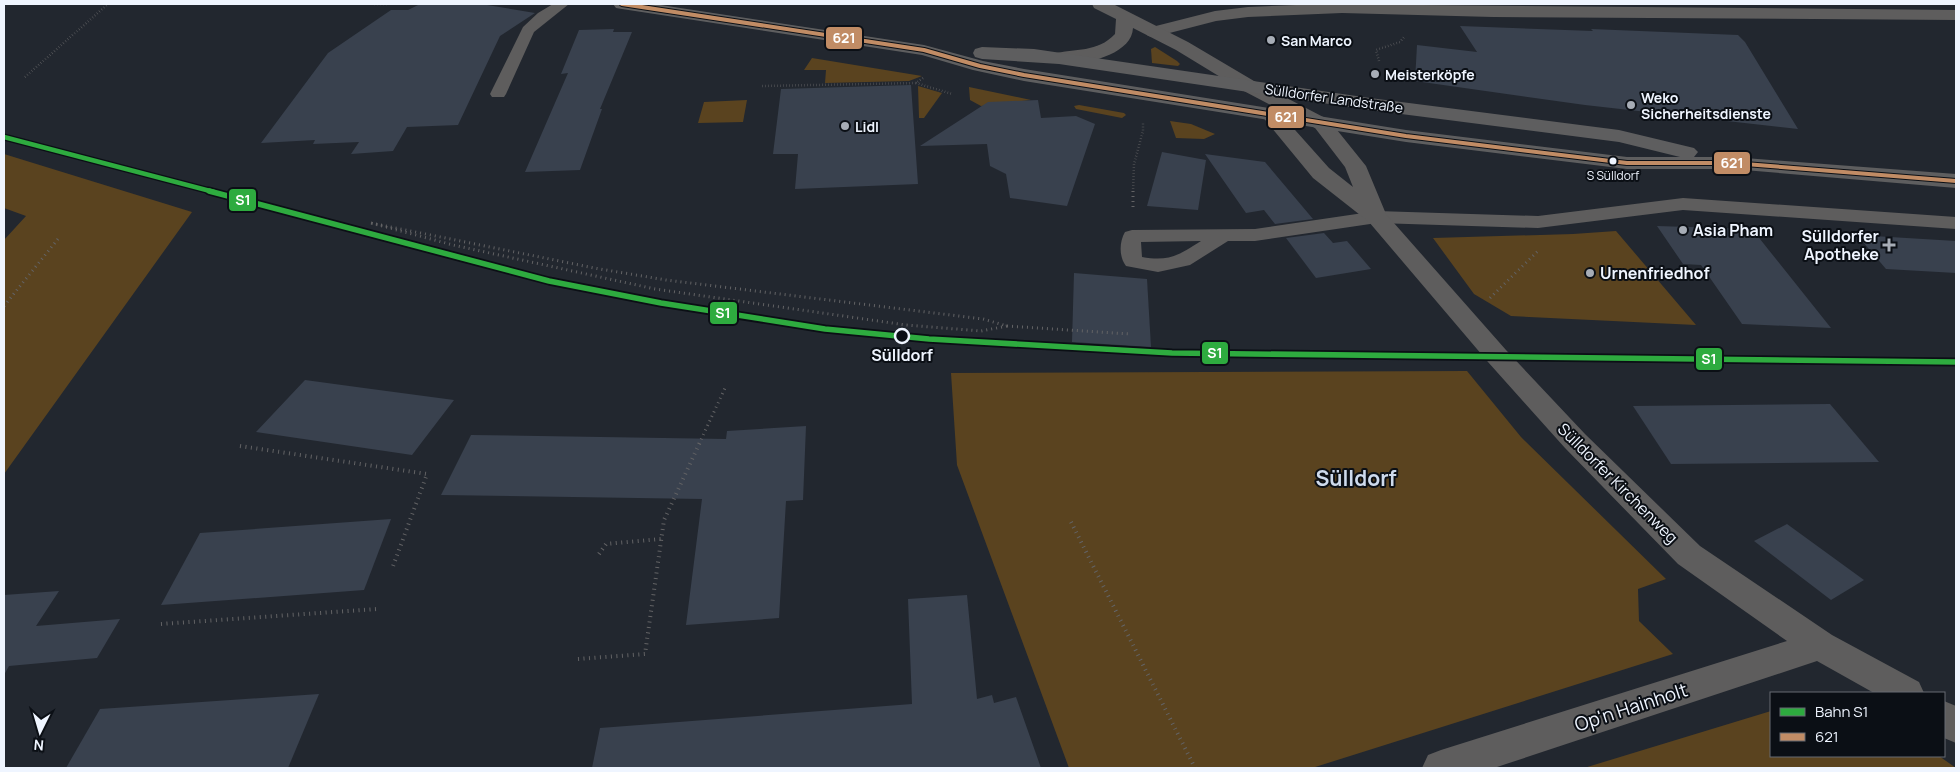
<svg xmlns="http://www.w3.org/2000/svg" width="1960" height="772" font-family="Manrope,sans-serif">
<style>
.green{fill:#5a431f}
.building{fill:#39414e}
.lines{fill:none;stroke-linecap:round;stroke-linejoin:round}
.path-far2{stroke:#636365;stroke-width:2.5;stroke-dasharray:0.5 2.5;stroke-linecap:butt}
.path-far1{stroke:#636365;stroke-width:3;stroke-dasharray:1 4;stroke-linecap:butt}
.path{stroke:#636365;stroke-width:4;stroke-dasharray:1 4.5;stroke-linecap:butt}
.service{fill:#5e5d5d;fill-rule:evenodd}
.minor{fill:#5e5d5d;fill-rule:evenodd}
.tertiary{fill:#5e5d5d;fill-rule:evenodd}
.primary{fill:#5e5e5f;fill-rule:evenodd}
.bus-1-casing{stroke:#0b0f15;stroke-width:6}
.bus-1{stroke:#c18c65;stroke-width:4}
.rail-1-far1-casing{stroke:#0b0f15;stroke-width:7}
.rail-1-casing{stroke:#0b0f15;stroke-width:9}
.rail-1-far1{stroke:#2eab3f;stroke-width:4.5}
.rail-1{stroke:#2eab3f;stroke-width:5.5}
.poi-dot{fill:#a7adb6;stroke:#0b0f15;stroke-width:2}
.bus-dot{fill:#eff5ff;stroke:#0b0f15;stroke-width:2}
.stop-dot{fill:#0b0f15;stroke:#eff5ff;stroke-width:2.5}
.labels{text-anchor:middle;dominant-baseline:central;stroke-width:4;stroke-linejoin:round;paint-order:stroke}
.far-bus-label{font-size:12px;fill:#eff5ff;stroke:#0b0f15}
.far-poi-label{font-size:14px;font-weight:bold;fill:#eff5ff;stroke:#0b0f15;text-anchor:start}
.far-street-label{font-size:14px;fill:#eff5ff;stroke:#0b0f15}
.poi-label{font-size:16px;font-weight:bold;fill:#eff5ff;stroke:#0b0f15;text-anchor:start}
.stop-label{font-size:16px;font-weight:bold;fill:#eff5ff;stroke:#0b0f15}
.street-label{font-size:16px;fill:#eff5ff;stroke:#0b0f15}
.near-street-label{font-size:19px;fill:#eff5ff;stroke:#0b0f15}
.district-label{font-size:21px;font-weight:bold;fill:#cedaec;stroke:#0b0f15}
.line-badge{stroke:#0b0f15;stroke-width:2}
.badge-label{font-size:14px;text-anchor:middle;font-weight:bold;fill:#fff}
</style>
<rect width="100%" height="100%" fill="#22272f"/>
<g class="green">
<polygon points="1155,47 1177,61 1180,64 1178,66 1152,63 1151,49"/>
<polygon points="812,58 922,76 909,81 825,83 826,70 804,70"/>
<polygon points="918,86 942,93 924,118 919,118"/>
<polygon points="969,87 1031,100 981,106 970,100"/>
<polygon points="747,100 743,122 698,123 704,102"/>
<polygon points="1079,105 1124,113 1126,115 1122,118 1076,109 1074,106"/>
<polygon points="1170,121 1191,124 1215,134 1204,139 1176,138"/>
<polygon points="4,154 192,212 4,474 4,240 26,216 4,208"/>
<polygon points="1616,231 1696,325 1511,316 1474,294 1433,238 1573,234"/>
<polygon points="1467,371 1521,437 1666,579 1638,589 1639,621 1673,654 1312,768 1069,768 957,465 951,373"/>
<polygon points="1771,711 1771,756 1939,756 1956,768 1584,768"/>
</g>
<g class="building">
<polygon points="420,4 481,4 535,13 500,36 458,125 407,127 393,151 351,154 359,142 313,144 315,140 261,143 328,53 391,10 408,10"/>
<polygon points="1460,26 1593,31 1591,29 1738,35 1745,42 1798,129 1585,105 1415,81 1417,45 1477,52"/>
<polygon points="614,29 613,32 632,32 600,109 602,109 580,170 525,172 568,73 561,74 579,30"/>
<polygon points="911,85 918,184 795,189 798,154 773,154 781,89"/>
<polygon points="1038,100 1041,118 1076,116 1095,124 1067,206 1010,198 1006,174 990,166 987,144 920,146 988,102"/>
<polygon points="1162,152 1206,160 1198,210 1147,206"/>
<polygon points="1205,154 1265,162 1313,219 1275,224 1264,210 1246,213"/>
<polygon points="1657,226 1752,229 1831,328 1742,324 1701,265 1683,264"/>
<polygon points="1324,233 1333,243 1347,241 1371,269 1316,278 1286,238"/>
<polygon points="1857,235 1956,241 1956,273 1886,269"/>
<polygon points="1074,273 1147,279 1151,347 1072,342"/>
<polygon points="305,380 364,388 454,400 412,455 256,432"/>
<polygon points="1830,404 1879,462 1671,464 1633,406"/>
<polygon points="806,426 803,500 786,501 779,618 686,625 702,499 441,495 471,435 726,439 727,431"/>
<polygon points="391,519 364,590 161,605 200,533"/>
<polygon points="1787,524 1864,580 1831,600 1754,541"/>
<polygon points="59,591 36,626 120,619 97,658 9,666 4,675 4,595"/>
<polygon points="967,595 977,699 992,695 994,703 1016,697 1041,768 592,768 600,728 912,704 908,599"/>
<polygon points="319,694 288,768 66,768 100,709"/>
</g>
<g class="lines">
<g class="path-far2">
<polyline points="374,4 389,4"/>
<polyline points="1379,61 1376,50 1400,42 1404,37"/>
<polyline points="25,77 108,4"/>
<polyline points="916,83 952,94"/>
<polyline points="762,86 916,83 923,78"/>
<polyline points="1133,192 1134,164 1143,131 1143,122"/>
</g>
<g class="path-far1">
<polyline points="1133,207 1133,191"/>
<polygon points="371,223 594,268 666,280 983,319 1007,326 981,331 906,325 655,289 453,245"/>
<polyline points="1490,298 1539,250"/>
<polyline points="4,306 58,239"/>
<polyline points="1007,326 1130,334"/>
<polyline points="699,444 726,386"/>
</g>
<g class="path">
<polyline points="240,446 427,474 392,569"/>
<polyline points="1071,522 1195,768"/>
<polyline points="599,554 606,544 661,539"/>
<polyline points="161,624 377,609"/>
<polyline points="578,659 645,654 664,520 700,442"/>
</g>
<g class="service">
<polygon points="553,4 569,4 534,32 506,94 504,97 492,97 490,94 523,27 538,13"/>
<path d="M 1683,198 L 1956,217 L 1956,229 L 1683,210 L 1538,228 L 1377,223 L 1255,241 L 1228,241 L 1190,265 L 1158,272 L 1126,266 C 1119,257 1119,242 1125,232 L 1132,230 L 1255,229 L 1377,211 L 1538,216 ZM 1201,241 C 1179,255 1169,262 1142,257 L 1141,242 Z"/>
</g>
<g class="minor">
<polygon points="1321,4 1956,10 1956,20 1493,17 1342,13 1248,17 1216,21 1154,37 1148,36 1145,32 1148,28 1215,11 1248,7"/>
<polygon points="1272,110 1279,112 1329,168 1353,187 1345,167 1312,124 1315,120 1322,118 1329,120 1366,166 1386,214 1506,350 1585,434 1700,546 1832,635 1919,682 1924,693 1874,693 1817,661 1494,768 1422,768 1428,755 1441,750 1787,641 1678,564 1565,448 1488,362 1369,222 1313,178 1262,116 1265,112"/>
<polygon points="1944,701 1956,706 1956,743 1944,738"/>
</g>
<path class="tertiary" d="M 1092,4 L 1113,4 L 1188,42 L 1254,81 L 1329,120 L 1332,124 L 1329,128 L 1322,130 L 1315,128 L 1240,89 L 1176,50 L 1133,28 C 1132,57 1075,68 1052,62 L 1050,58 L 1052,54 C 1076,48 1097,53 1115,34 L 1116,19 L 1094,8 Z"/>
<polygon class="primary" points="613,4 654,4 924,45 983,61 1024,69 1406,130 1627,157 1680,157 1619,142 1370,110 1059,64 982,59 975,57 973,53 975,49 982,47 1034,49 1370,98 1619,130 1694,148 1698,152 1694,157 1732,157 1956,174 1956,188 1732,169 1627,169 1406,142 1024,81 973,70 922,55 622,9 616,8"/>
<defs>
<polyline id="bus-1" points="622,4 924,50 980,66 1024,75 1406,136 1627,163 1732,163 1956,181"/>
</defs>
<use href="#bus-1" class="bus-1-casing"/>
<use href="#bus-1" class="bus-1"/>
<defs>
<polyline id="rail-1-far1" points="4,137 214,192"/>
<polyline id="rail-1" points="209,191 549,281 661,303 825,329 929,339 1172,353 1956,362"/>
</defs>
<use href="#rail-1-far1" class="rail-1-far1-casing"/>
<use href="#rail-1" class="rail-1-casing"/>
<use href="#rail-1-far1" class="rail-1-far1"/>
<use href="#rail-1" class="rail-1"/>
</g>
<g class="poi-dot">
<circle cx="1271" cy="40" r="5"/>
<circle cx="1375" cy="74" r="5"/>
<circle cx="1631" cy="105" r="5"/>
<circle cx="845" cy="126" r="5"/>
<circle cx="1683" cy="230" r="5"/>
<path d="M1886.5 237.5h5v5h5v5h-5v5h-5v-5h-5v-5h5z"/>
<circle cx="1590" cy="273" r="5"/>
</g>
<circle class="bus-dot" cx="1613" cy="161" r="4.5"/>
<circle class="stop-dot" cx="902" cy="336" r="7"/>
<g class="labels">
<g class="far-bus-label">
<text x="1613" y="175">S Sülldorf</text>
</g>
<g class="far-poi-label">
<text x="1281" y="40">San Marco</text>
<text x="1385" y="74">Meisterköpfe</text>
<text x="1641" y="97">Weko<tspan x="1641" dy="16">Sicherheitsdienste</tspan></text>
<text x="855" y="126">Lidl</text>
</g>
<g class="far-street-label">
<text transform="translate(1334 98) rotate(8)">Sülldorfer Landstraße</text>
</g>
<g class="poi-label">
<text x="1693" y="230">Asia Pham</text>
<text x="1879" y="236" text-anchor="end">Sülldorfer<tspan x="1879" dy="18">Apotheke</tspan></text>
<text x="1600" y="273">Urnenfriedhof</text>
</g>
<g class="stop-label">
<text x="902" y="355">Sülldorf</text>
</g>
<g class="street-label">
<text transform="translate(1618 483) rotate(45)">Sülldorfer Kirchenweg</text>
</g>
<g class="near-street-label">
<text transform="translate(1631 707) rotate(-18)">Op'n Hainholt</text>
</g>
<g class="district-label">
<text x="1356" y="478">Sülldorf</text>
</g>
</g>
<g class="line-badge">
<rect x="825" y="26" width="38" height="24" rx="5" fill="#c18c65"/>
<rect x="1267" y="105" width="38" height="24" rx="5" fill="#c18c65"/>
<rect x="1713" y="151" width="38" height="24" rx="5" fill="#c18c65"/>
<rect x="228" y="188" width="29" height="24" rx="5" fill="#2eab3f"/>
<rect x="709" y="301" width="29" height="24" rx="5" fill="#2eab3f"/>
<rect x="1201" y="341" width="28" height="24" rx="5" fill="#2eab3f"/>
<rect x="1695" y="347" width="28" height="24" rx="5" fill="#2eab3f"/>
</g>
<g class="badge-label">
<text x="844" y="43">621</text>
<text x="1286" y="122">621</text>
<text x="1732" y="168">621</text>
<text x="243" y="205">S1</text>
<text x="723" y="318">S1</text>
<text x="1215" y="358">S1</text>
<text x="1709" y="364">S1</text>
</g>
<rect width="1960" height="772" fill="none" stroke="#eff5ff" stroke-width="10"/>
<rect x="1770" y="692" width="175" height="65" fill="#0b0f15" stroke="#666b73"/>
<rect x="1780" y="708" width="25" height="8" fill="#2eab3f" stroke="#666b73"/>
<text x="1815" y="717" font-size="15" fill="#eff5ff">Bahn S1</text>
<rect x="1780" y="733" width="25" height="8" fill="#c18c65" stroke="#666b73"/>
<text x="1815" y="742" font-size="15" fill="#eff5ff">621</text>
<g transform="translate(40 732) rotate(185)" stroke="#0b0f15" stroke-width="4" paint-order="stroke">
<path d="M0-4L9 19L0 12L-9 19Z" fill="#eff5ff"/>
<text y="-8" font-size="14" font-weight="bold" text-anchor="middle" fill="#eff5ff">N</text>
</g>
</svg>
